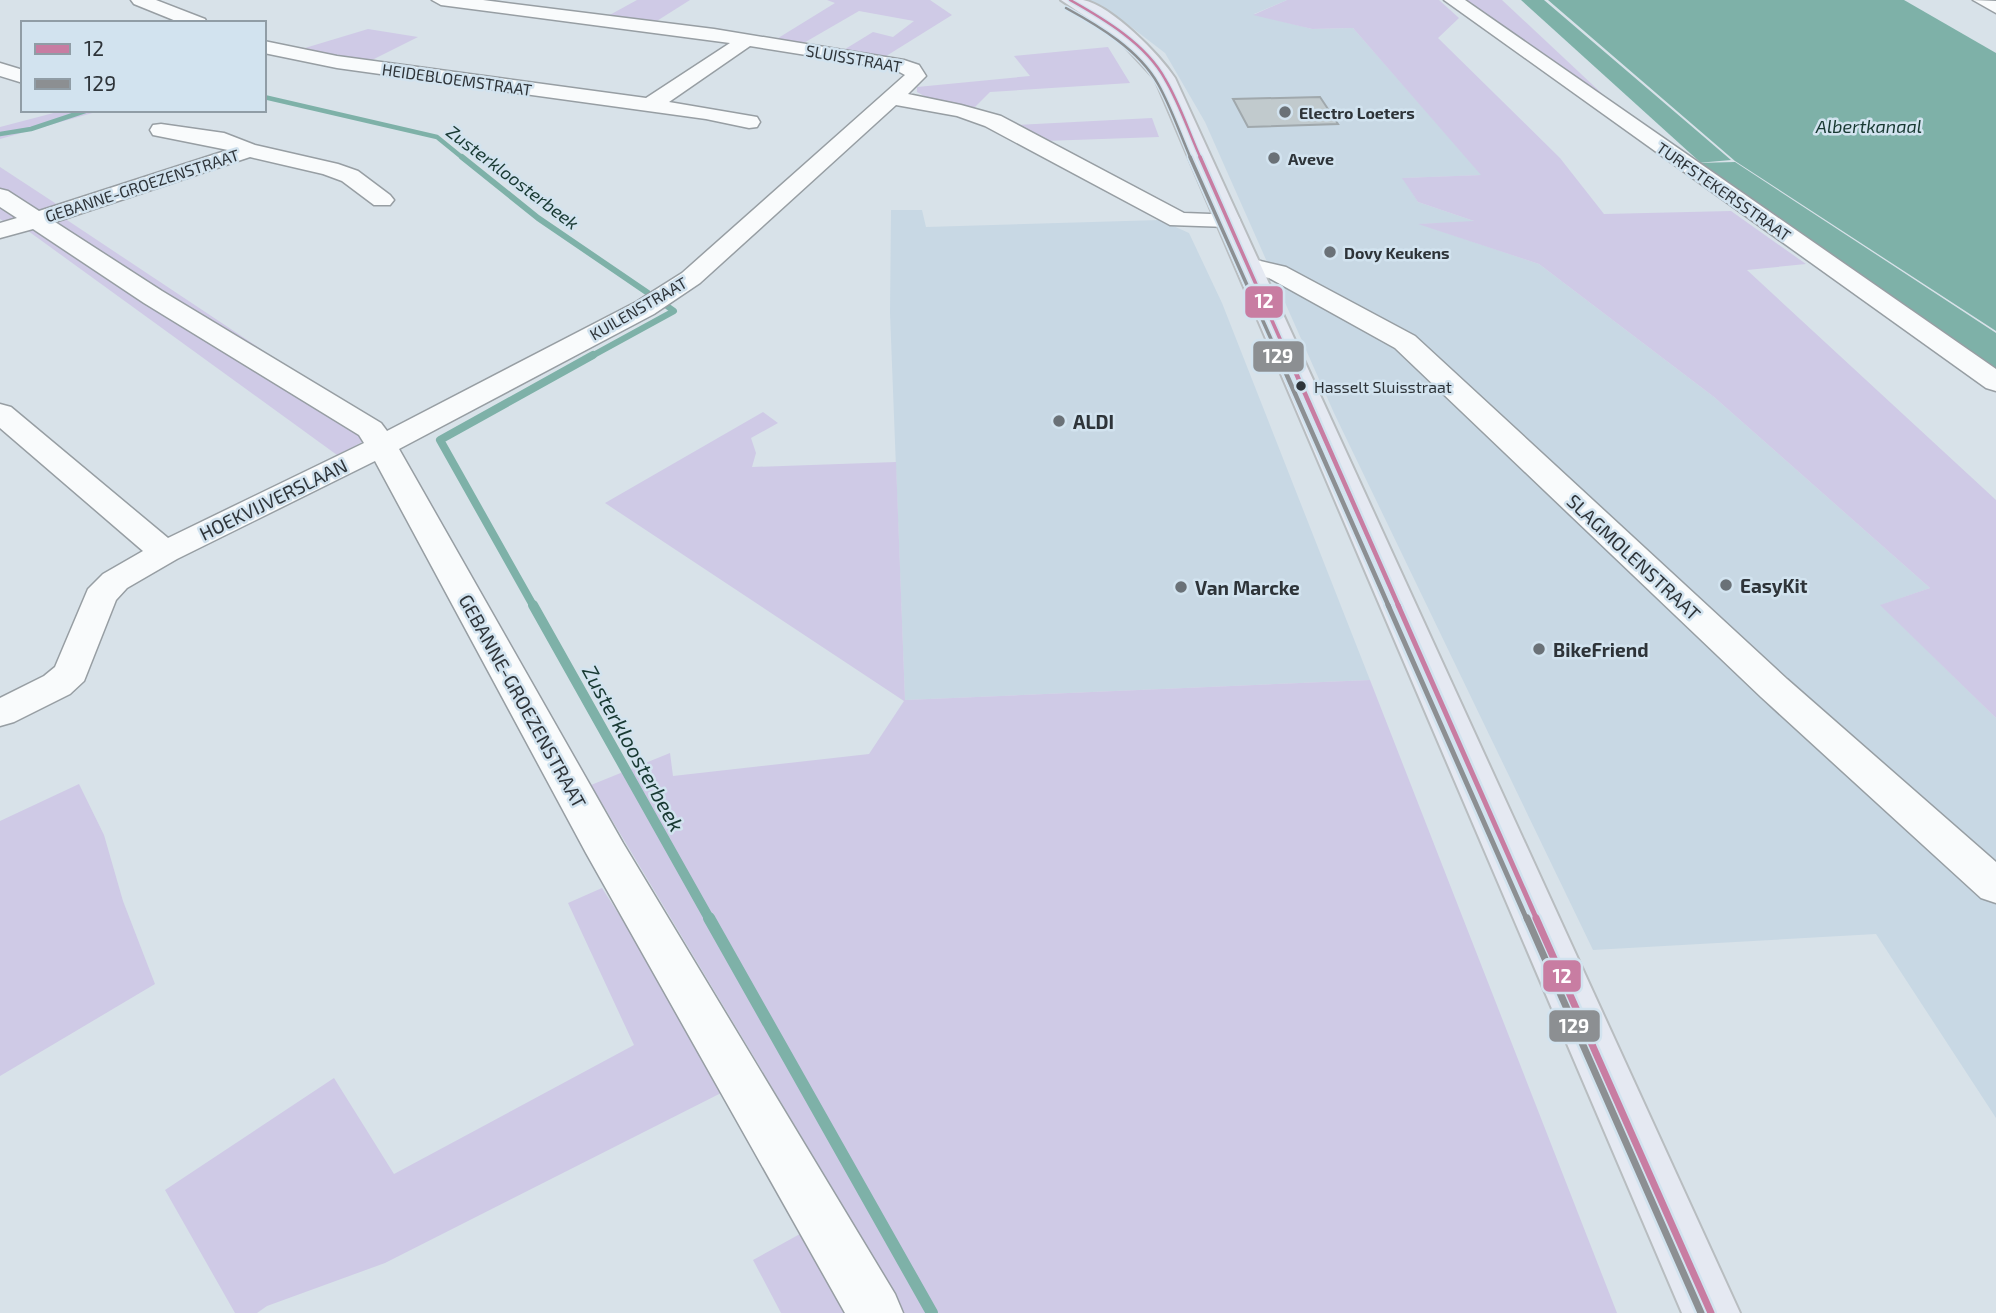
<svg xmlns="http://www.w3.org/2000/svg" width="1996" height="1313" font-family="'Exo 2',sans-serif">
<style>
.built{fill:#c8d8e4}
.green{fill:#cfcae6}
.water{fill:#7eb1a8}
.pier{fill:#d8e2e9}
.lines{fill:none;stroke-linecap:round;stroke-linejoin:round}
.stream-far4{stroke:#7eb1a8;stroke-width:4.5}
.stream-far3{stroke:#7eb1a8;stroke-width:6}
.stream-far2{stroke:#7eb1a8;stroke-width:8}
.stream-far1{stroke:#7eb1a8;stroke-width:10}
.stream{stroke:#7eb1a8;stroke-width:12}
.building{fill:#c1cacd;stroke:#a0a8ac;stroke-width:2}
.street-casing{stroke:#979ea3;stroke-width:3}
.primary-casing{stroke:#b8bdc0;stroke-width:4}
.street{fill:#f9fbfc;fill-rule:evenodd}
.primary{fill:#e5e9f2;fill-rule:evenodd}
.bus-1-far4-casing{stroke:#d2e3ef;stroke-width:5}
.bus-1-far3-casing{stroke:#d2e3ef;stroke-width:7}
.bus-1-far2-casing{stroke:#d2e3ef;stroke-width:9}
.bus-1-far1-casing{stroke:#d2e3ef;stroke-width:10}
.bus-1-casing{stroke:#d2e3ef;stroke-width:12}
.bus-2-far4-casing{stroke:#d2e3ef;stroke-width:5}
.bus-2-far3-casing{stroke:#d2e3ef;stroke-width:7}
.bus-2-far2-casing{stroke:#d2e3ef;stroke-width:9}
.bus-2-far1-casing{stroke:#d2e3ef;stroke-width:10}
.bus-2-casing{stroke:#d2e3ef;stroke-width:12}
.bus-1-far4{stroke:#c87da2;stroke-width:2.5}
.bus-1-far3{stroke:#c87da2;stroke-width:3.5}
.bus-1-far2{stroke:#c87da2;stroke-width:4.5}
.bus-1-far1{stroke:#c87da2;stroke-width:5}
.bus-1{stroke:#c87da2;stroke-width:7}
.bus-2-far4{stroke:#8c8f92;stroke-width:2.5}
.bus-2-far3{stroke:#8c8f92;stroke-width:3.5}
.bus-2-far2{stroke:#8c8f92;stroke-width:4.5}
.bus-2-far1{stroke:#8c8f92;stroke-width:5}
.bus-2{stroke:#8c8f92;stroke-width:7}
.poi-dot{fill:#6a7177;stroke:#d2e3ef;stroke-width:2.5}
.bus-dot{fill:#2e3439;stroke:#d2e3ef;stroke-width:2.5}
.labels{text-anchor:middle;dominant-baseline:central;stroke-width:5;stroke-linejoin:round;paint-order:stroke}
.far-street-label{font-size:16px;fill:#2e3439;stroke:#d2e3ef}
.far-poi-label{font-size:16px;font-weight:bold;fill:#2e3439;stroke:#d2e3ef;text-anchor:start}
.far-bus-label{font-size:16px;fill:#2e3439;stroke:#d2e3ef;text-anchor:start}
.far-water-label{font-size:18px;font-style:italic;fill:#183932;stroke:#d2e3ef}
.poi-label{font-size:19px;font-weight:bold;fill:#2e3439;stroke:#d2e3ef;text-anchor:start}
.street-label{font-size:19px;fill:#2e3439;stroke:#d2e3ef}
.water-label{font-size:21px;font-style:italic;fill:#183932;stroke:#d2e3ef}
.line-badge{stroke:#d2e3ef;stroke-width:2.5}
.badge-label{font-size:19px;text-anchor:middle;font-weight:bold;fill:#fff}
</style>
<rect width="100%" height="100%" fill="#d8e2e9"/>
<g class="built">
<polygon points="1084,0 1287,0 1254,14 1312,29 1353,28 1482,175 1403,178 1418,202 1477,222 1420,224 1539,264 1714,397 1930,588 1881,605 1996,718 1996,1118 1876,934 1593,950 1334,413 1205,122 1165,53 1126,23"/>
<polygon points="891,210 922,210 926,227 1160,220 1189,233 1222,303 1370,680 905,700 890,313"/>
</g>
<g class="green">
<polygon points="637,0 690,0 652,24 606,17"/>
<polygon points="827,0 930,0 952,15 883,58 842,51 873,32 893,37 914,21 859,11 802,44 775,40 835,3"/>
<polygon points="1287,0 1439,0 1459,18 1438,38 1560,158 1604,214 1731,211 1806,264 1747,270 1996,500 1996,718 1880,605 1930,588 1714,397 1539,264 1418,224 1474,221 1418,202 1402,178 1481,175 1353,28 1312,29 1253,15"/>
<polygon points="1462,0 1502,0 1628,118"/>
<polygon points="368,29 418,37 368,62 295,51"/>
<polygon points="1108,47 1130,83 990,92 974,108 933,101 917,92 917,87 1030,76 1014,56"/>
<polygon points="65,110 103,110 0,139 0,127"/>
<polygon points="1152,118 1159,137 1044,141 1014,125"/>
<polygon points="0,167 61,207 6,223 0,219"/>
<polygon points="61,216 384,431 337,455 24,228"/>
<polygon points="763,412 778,423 751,438 756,453 752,467 896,462 905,700 1370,680 1617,1313 781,1313 753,1260 845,1209 591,785 670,753 673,776 869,754 904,701 605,503"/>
<polygon points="79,784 104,835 123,901 155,984 0,1076 0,821"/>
<polygon points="602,888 731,1088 385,1263 267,1306 257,1313 235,1313 165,1190 334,1078 394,1174 634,1045 568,903"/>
</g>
<polygon class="water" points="1521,0 1904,0 1996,53 1996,369 1701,163"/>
<polygon class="pier" points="1544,0 1548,0 1735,161 1996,331 1996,333 1735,162 1697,163 1731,160"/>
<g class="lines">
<g class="stream-far4">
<polyline points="264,97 437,137 464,159"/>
<polyline points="0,134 31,129 88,110"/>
</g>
<g class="stream-far3">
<polyline points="462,157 538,218 648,293"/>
<polyline points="590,357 674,311 667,306"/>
</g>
<polyline class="stream-far2" points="534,607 440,440 593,355"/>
<polyline class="stream-far1" points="533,605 710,920"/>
<polyline class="stream" points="709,918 932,1313"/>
</g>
<polygon class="building" points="1320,97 1338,124 1248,127 1233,99"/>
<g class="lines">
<defs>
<g id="street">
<polygon points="131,0 156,0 205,19 207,23 181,23 134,4"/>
<polygon points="432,0 483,0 714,29 904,60 919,65 926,76 908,94 961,105 1001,116 1184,213 1237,215 1240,220 1237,225 1228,227 1170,225 985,126 957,116 896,105 700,283 654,314 399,449 623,843 895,1294 903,1313 845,1313 586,853 375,461 177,559 127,588 116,600 84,681 70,694 14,722 0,726 0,698 44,676 55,667 88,589 103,574 143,551 0,428 0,404 11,407 168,538 364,443 359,435 144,303 33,229 0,238 0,223 17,218 0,207 0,189 8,191 39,211 228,150 153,135 150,130 153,125 161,124 224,133 255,145 338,164 358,171 390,195 394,200 390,205 374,205 342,181 323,174 250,157 55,222 162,291 381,423 387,431 636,302 682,273 905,75 894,69 750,46 669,102 757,117 760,122 757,127 749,128 706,119 337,68 264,53 264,41 337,56 646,98 730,43 441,5"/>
<polygon points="1444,0 1465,0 1996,369 1996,391 1986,388"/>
<polygon points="1973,0 1996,1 1996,13"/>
<polygon points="0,63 23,70 23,83 0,76"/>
<polygon points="1248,258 1286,267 1415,336 1787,679 1996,862 1996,903 1981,898 1761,697 1395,348 1269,278 1239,271 1235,266 1239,261"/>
</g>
<path id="primary" d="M 1061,0 C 1068,0 1076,0 1083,0 C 1112,6 1159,54 1175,78 L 1740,1313 L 1682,1313 L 1155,79 L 1116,37 Z"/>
</defs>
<use href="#street" class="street-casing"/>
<use href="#primary" class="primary-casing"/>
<use href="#street" class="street"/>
<use href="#primary" class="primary"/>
<defs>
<path id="bus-1-far4" d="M 1070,0 C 1104,19 1146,44 1165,79 C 1180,104 1189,133 1201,159"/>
<polyline id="bus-1-far3" points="1200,157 1288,357"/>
<polyline id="bus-1-far2" points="1288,355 1399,607"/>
<polyline id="bus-1-far1" points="1398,605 1537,920"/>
<polyline id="bus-1" points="1536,918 1711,1313"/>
<path id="bus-2-far4" d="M 1066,8 C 1099,26 1139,50 1158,84 C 1171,107 1180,134 1191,159"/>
<polyline id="bus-2-far3" points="1190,157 1279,357"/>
<polyline id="bus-2-far2" points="1278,355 1389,607"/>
<polyline id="bus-2-far1" points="1388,605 1527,920"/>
<polyline id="bus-2" points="1527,918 1701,1313"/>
</defs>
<use href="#bus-1-far4" class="bus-1-far4-casing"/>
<use href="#bus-1-far3" class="bus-1-far3-casing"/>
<use href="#bus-1-far2" class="bus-1-far2-casing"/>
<use href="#bus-1-far1" class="bus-1-far1-casing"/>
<use href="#bus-1" class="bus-1-casing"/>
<use href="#bus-2-far4" class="bus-2-far4-casing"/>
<use href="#bus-2-far3" class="bus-2-far3-casing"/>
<use href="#bus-2-far2" class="bus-2-far2-casing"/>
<use href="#bus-2-far1" class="bus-2-far1-casing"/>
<use href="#bus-2" class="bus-2-casing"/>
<use href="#bus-1-far4" class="bus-1-far4"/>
<use href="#bus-1-far3" class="bus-1-far3"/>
<use href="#bus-1-far2" class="bus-1-far2"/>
<use href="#bus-1-far1" class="bus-1-far1"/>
<use href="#bus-1" class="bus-1"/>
<use href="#bus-2-far4" class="bus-2-far4"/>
<use href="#bus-2-far3" class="bus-2-far3"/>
<use href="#bus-2-far2" class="bus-2-far2"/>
<use href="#bus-2-far1" class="bus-2-far1"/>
<use href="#bus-2" class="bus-2"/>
</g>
<g class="poi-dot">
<circle cx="1285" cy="112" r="7"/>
<circle cx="1274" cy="158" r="7"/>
<circle cx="1330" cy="252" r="7"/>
<circle cx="1059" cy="421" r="7"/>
<circle cx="1726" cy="585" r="7"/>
<circle cx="1181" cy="587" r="7"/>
<circle cx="1539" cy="649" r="7"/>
</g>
<circle class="bus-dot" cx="1301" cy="386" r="6"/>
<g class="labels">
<g class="far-street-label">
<text transform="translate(854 58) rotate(10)">SLUISSTRAAT</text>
<text transform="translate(457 79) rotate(8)">HEIDEBLOEMSTRAAT</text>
<text transform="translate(142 185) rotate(-18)">GEBANNE-GROEZENSTRAAT</text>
<text transform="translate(1724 191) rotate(35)">TURFSTEKERSSTRAAT</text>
<text transform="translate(638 308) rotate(-30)">KUILENSTRAAT</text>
</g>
<g class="far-poi-label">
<text x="1299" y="112">Electro Loeters</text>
<text x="1288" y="158">Aveve</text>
<text x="1344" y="252">Dovy Keukens</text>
</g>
<g class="far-bus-label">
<text x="1314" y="386">Hasselt Sluisstraat</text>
</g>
<g class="far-water-label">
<text x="1869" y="126">Albertkanaal</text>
<text transform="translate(513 177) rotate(37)">Zusterkloosterbeek</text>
</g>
<g class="poi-label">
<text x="1073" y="421">ALDI</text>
<text x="1740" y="585">EasyKit</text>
<text x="1195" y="587">Van Marcke</text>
<text x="1553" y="649">BikeFriend</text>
</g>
<g class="street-label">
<text transform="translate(273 499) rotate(-26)">HOEKVIJVERSLAAN</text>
<text transform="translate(1634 557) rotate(43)">SLAGMOLENSTRAAT</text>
<text transform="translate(523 701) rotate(61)">GEBANNE-GROEZENSTRAAT</text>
</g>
<g class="water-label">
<text transform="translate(634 748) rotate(61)">Zusterkloosterbeek</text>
</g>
</g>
<g class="line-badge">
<rect x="1244" y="285" width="40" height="34" rx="7" fill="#c87da2"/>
<rect x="1252" y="340" width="53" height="33" rx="7" fill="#8c8f92"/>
<rect x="1542" y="959" width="40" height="34" rx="7" fill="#c87da2"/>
<rect x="1548" y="1009" width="53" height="34" rx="7" fill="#8c8f92"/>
</g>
<g class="badge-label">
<text x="1264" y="308">12</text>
<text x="1278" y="363">129</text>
<text x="1562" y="983">12</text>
<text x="1574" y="1033">129</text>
</g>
<rect x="21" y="21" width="245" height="91" fill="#d2e3ef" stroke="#909da6" stroke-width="2"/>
<rect x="35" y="44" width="35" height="10" fill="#c87da2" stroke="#909da6" stroke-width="2"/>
<text x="84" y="56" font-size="21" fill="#2e3439">12</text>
<rect x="35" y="79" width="35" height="10" fill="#8c8f92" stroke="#909da6" stroke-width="2"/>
<text x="84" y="91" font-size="21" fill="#2e3439">129</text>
</svg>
